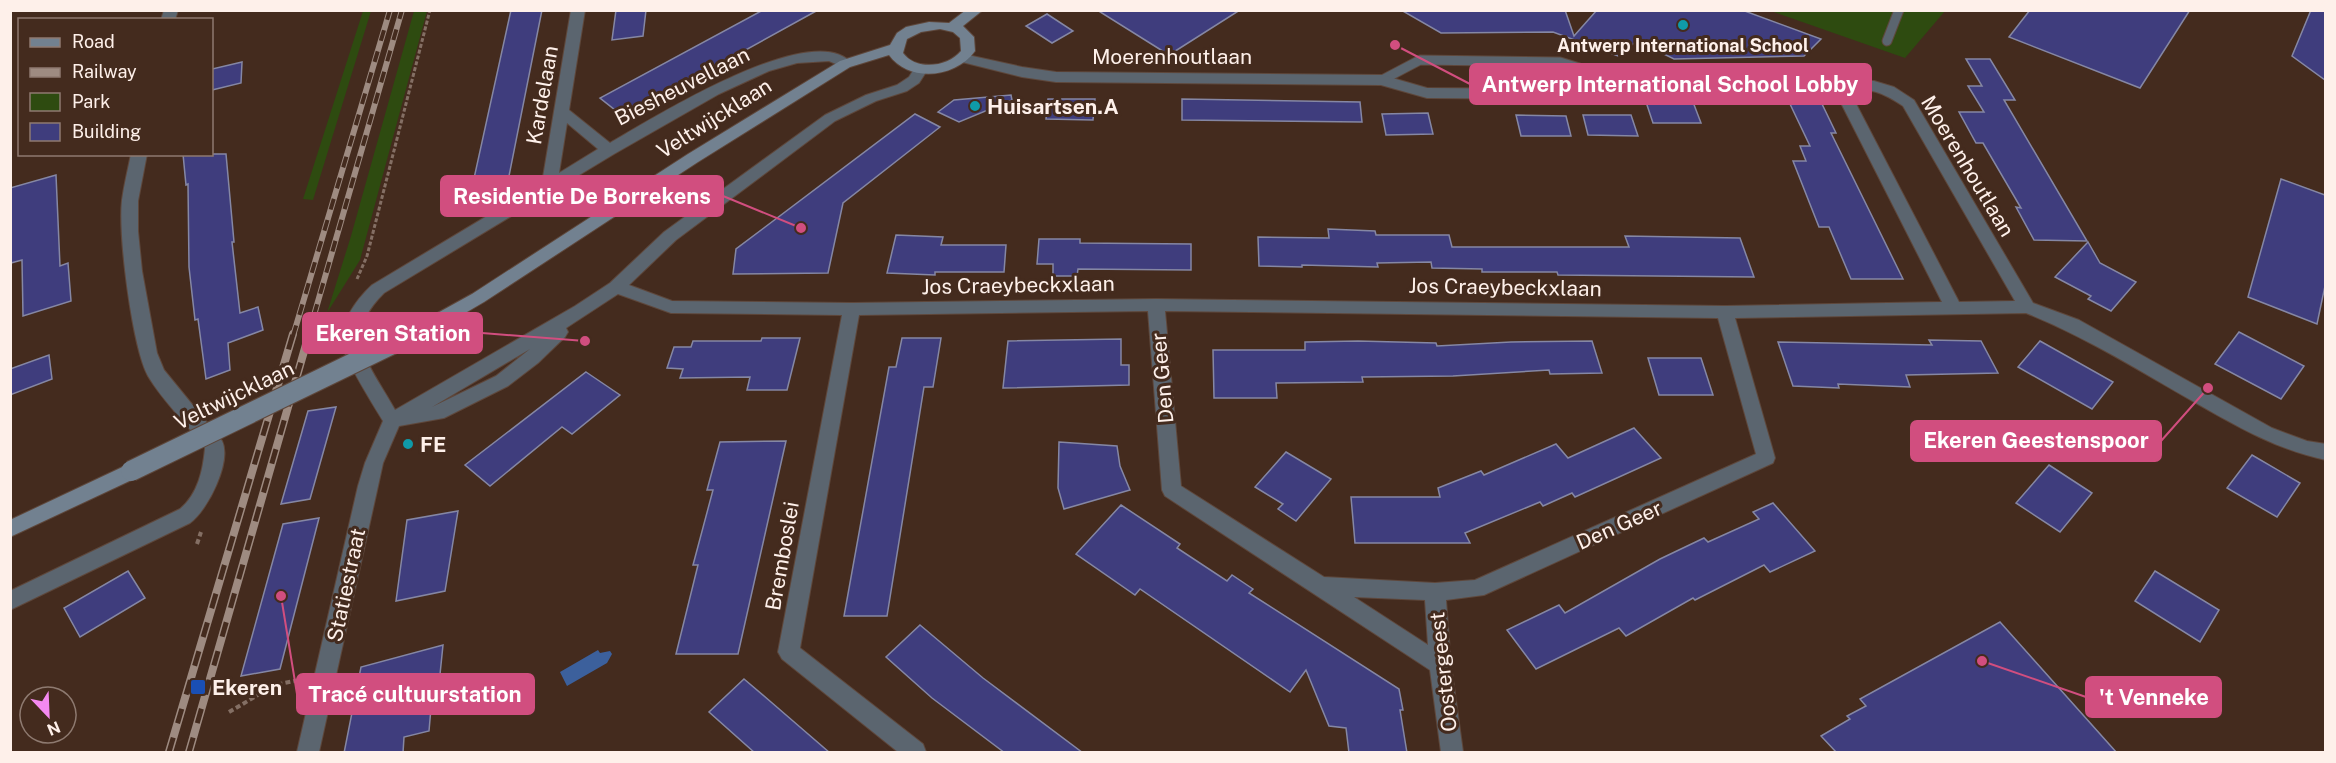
<svg xmlns="http://www.w3.org/2000/svg" width="2336" height="763" font-family="'Public Sans',sans-serif">
<style>
.green{fill:#2e4b10}
.water{fill:#3c609c}
.building{fill:#3f3d7d;stroke:#8587a4;stroke-width:1.5}
.lines{fill:none;stroke-linecap:round;stroke-linejoin:round}
.lane-casing{stroke:#5e473b;stroke-width:11}
.street-casing{stroke:#5e473b;stroke-width:2}
.secondary-casing{stroke:#5e473b;stroke-width:2}
.path-far1{stroke:#846f64;stroke-width:3;stroke-dasharray:4 2;stroke-linecap:butt}
.path{stroke:#846f64;stroke-width:4;stroke-dasharray:5 3;stroke-linecap:butt}
.lane{stroke:#5b656f;stroke-width:9}
.street{fill:#5b656f;fill-rule:evenodd}
.secondary{fill:#728190;fill-rule:evenodd}
.rail-far1-casing{stroke:#9e8b81;stroke-width:6}
.rail-casing{stroke:#9e8b81;stroke-width:8}
.rail-far1{stroke:#442b1e;stroke-width:4;stroke-dasharray:11;stroke-linecap:butt}
.rail{stroke:#442b1e;stroke-width:5;stroke-dasharray:15;stroke-linecap:butt}
.secondary-bridge-far1-casing{stroke:#5e473b;stroke-width:18;stroke-linecap:butt}
.secondary-bridge-casing{stroke:#5e473b;stroke-width:22;stroke-linecap:butt}
.secondary-bridge-far1{stroke:#728190;stroke-width:16}
.secondary-bridge{stroke:#728190;stroke-width:20}
.culture-dot{fill:#0f9aa8;stroke:#442b1e;stroke-width:2}
.transit-dot{fill:#1a4fb4;stroke:#442b1e;stroke-width:2}
.labels{text-anchor:middle;dominant-baseline:central;stroke-width:6;stroke-linejoin:round;paint-order:stroke}
.far-poi-label{font-size:18px;font-weight:bold;fill:#fef0ea;stroke:#442b1e}
.street-label{font-size:21px;fill:#fef0ea;stroke:#442b1e}
.poi-label{font-size:21px;font-weight:bold;fill:#fef0ea;stroke:#442b1e;text-anchor:start}
.leader{fill:none;stroke:#d14e7f;stroke-width:2}
.callout-dot{fill:#d14e7f;stroke:#442b1e;stroke-width:2}
.callout{fill:#d14e7f;stroke:#d14e7f;stroke-width:2}
.callout-label{font-size:22px;text-anchor:middle;font-weight:bold;fill:#fff}
</style>
<rect width="100%" height="100%" fill="#442b1e"/>
<g class="green">
<polygon points="363,11 371,11 313,200 303,199"/>
<polygon points="414,11 427,11 360,260 327,313 351,236"/>
<polygon points="1771,11 1945,11 1905,58"/>
</g>
<polygon class="water" points="598,650 600,653 610,651 612,654 607,663 567,686 560,672"/>
<g class="building">
<polygon points="511,10 542,10 508,181 493,189 471,192"/>
<polygon points="616,10 646,10 643,36 612,40"/>
<polygon points="763,10 818,10 624,117 600,98"/>
<polygon points="1097,10 1240,10 1169,55"/>
<polygon points="1401,10 1565,10 1574,36 1597,10 1742,10 1821,39 1804,56 1674,59 1637,41 1618,56 1553,32 1441,33"/>
<polygon points="2030,10 2190,10 2140,88 2009,37"/>
<polygon points="2311,10 2325,10 2325,80 2292,56"/>
<polygon points="1047,14 1073,31 1052,43 1026,26"/>
<polygon points="1966,59 1990,59 2015,100 2004,100 2087,241 2034,240 2016,207 2021,208 1983,143 1976,143 1959,112 1984,112 1968,86 1982,86"/>
<polygon points="242,62 241,83 212,90 212,69"/>
<polygon points="1011,95 1012,100 959,122 938,112 954,100"/>
<polygon points="1048,99 1095,99 1093,120 1046,119"/>
<polygon points="1182,99 1360,102 1362,122 1182,120"/>
<polygon points="1646,102 1693,102 1701,123 1653,123"/>
<polygon points="1790,104 1822,104 1836,133 1831,133 1903,279 1851,279 1829,227 1819,227 1793,161 1806,161 1800,146 1810,146"/>
<polygon points="1428,113 1433,134 1386,135 1382,114"/>
<polygon points="915,114 940,127 843,203 828,273 733,274 736,249"/>
<polygon points="1516,115 1566,116 1571,136 1521,136"/>
<polygon points="1583,115 1631,115 1638,136 1588,135"/>
<polygon points="183,154 226,154 234,242 232,242 240,313 258,307 263,330 228,343 230,370 206,379 198,319 195,320 189,267 188,184 186,185"/>
<polygon points="56,175 60,266 68,263 71,301 23,316 22,260 11,263 10,188"/>
<polygon points="2281,179 2325,195 2325,286 2317,324 2248,297"/>
<polygon points="1328,229 1375,231 1376,235 1449,235 1452,247 1629,247 1625,236 1740,238 1754,277 1558,275 1557,272 1482,272 1482,269 1432,268 1431,262 1377,263 1378,267 1302,265 1302,267 1259,266 1258,237 1329,238"/>
<polygon points="896,235 943,237 941,245 1006,245 1004,272 935,272 935,275 887,273"/>
<polygon points="1039,239 1080,239 1080,243 1191,244 1191,270 1078,269 1077,276 1053,276 1053,264 1037,264"/>
<polygon points="2088,242 2100,263 2136,282 2111,311 2088,299 2091,296 2055,277"/>
<polygon points="2239,332 2304,366 2281,399 2215,364"/>
<polygon points="762,338 800,338 787,390 747,390 750,377 680,378 683,369 667,368 674,347 691,347 693,341 761,341"/>
<polygon points="902,338 941,338 933,387 924,387 887,616 844,616 889,367 896,367"/>
<polygon points="1121,339 1121,365 1129,365 1129,385 1003,388 1008,341"/>
<polygon points="1929,340 1981,341 1998,373 1906,375 1910,387 1838,384 1839,388 1793,386 1778,342 1932,345"/>
<polygon points="1358,341 1436,343 1437,346 1511,342 1592,341 1602,373 1550,374 1549,370 1453,376 1362,377 1363,382 1276,383 1277,398 1214,398 1213,350 1305,350 1305,342"/>
<polygon points="2040,341 2113,382 2092,409 2018,367"/>
<polygon points="49,355 52,379 10,395 10,369"/>
<polygon points="1648,358 1701,358 1713,395 1659,395"/>
<polygon points="586,372 620,395 572,434 562,427 490,486 465,465"/>
<polygon points="336,407 310,499 281,504 308,411"/>
<polygon points="1634,428 1661,458 1575,497 1572,493 1543,506 1540,502 1465,533 1470,543 1355,543 1351,497 1440,497 1438,488 1481,471 1484,475 1556,444 1568,458"/>
<polygon points="786,441 738,654 676,654 698,565 693,565 713,490 707,490 720,442"/>
<polygon points="1059,442 1117,446 1120,466 1130,490 1064,509 1058,488"/>
<polygon points="1286,452 1331,479 1296,521 1278,509 1283,504 1255,487"/>
<polygon points="2252,455 2300,483 2277,517 2227,488"/>
<polygon points="2049,465 2092,493 2060,532 2016,503"/>
<polygon points="1773,503 1815,551 1770,572 1764,565 1695,600 1693,598 1626,636 1619,628 1536,669 1507,630 1559,605 1565,613 1660,559 1704,538 1708,542 1759,519 1753,512"/>
<polygon points="1121,505 1180,544 1177,548 1227,581 1232,575 1253,589 1249,593 1399,689 1403,710 1400,710 1407,753 1349,753 1346,728 1329,726 1306,670 1290,692 1140,589 1135,595 1076,554"/>
<polygon points="458,511 445,591 396,601 407,520"/>
<polygon points="319,518 280,669 241,676 283,524"/>
<polygon points="128,571 145,598 80,637 64,608"/>
<polygon points="2155,571 2219,610 2200,642 2135,601"/>
<polygon points="2000,622 2117,753 1837,753 1821,736 1850,719 1847,716 1866,706 1860,699"/>
<polygon points="920,625 983,678 1083,753 1005,753 932,698 886,657"/>
<polygon points="443,645 439,684 433,685 429,731 404,737 403,753 344,753 361,667"/>
<polygon points="744,679 771,702 830,753 755,753 709,712"/>
</g>
<g class="lines">
<defs>
<g id="lane">
<polyline points="1887,41 1899,10"/>
<polyline points="1382,80 1420,60 1560,62 1611,78"/>
</g>
<g id="street">
<polygon points="164,10 178,10 175,20 161,20"/>
<path d="M 571,10 L 585,10 L 569,110 L 610,143 C 650,120 815,16 852,64 L 845,68 L 829,61 L 797,63 L 769,71 L 719,94 L 614,154 L 384,293 C 339,337 371,366 395,410 L 575,306 L 610,283 L 664,232 L 825,115 L 866,95 L 897,85 L 909,77 L 916,66 L 921,64 L 928,69 L 919,83 L 907,91 L 876,101 L 835,121 L 676,240 L 629,285 L 672,301 L 852,303 L 1156,299 L 1725,306 L 1942,302 L 1840,101 L 1830,91 L 1817,87 L 1613,83 L 1571,99 L 1427,98 L 1381,85 L 1056,82 L 1022,77 L 958,61 L 956,58 L 963,54 L 1022,67 L 1056,72 L 1382,75 L 1427,88 L 1569,89 L 1611,73 L 1874,81 L 1894,87 L 1914,100 L 2033,303 L 2079,320 L 2272,428 L 2307,441 L 2326,444 L 2326,460 C 2278,450 2238,427 2196,403 C 2140,371 2086,337 2026,313 L 1735,318 L 1775,458 L 1773,463 L 1484,595 L 1446,600 L 1451,665 L 1463,752 L 1441,752 L 1430,670 L 1165,496 L 1162,490 L 1148,311 L 859,315 L 800,648 L 923,744 L 926,752 L 898,752 L 782,659 L 778,652 L 842,315 L 671,313 L 618,294 L 566,328 L 568,332 L 565,337 L 538,363 L 508,386 L 444,418 L 399,426 L 383,463 L 378,486 L 319,752 L 297,752 L 358,486 L 365,463 L 383,421 C 374,406 345,360 343,346 C 339,323 356,300 372,285 L 542,183 ZM 1844,88 C 1871,89 1881,91 1903,106 L 2015,301 L 1959,302 L 1853,98 ZM 567,123 L 598,149 L 559,173 ZM 1165,311 L 1718,318 L 1756,454 L 1475,580 L 1435,583 L 1324,577 L 1181,486 ZM 530,349 L 496,376 L 432,407 ZM 1354,597 L 1425,600 L 1428,645 Z"/>
<path d="M 131,154 L 147,154 L 138,201 L 138,231 L 142,271 L 157,353 L 164,370 L 222,441 C 232,461 208,510 190,523 L 10,610 L 10,591 L 180,509 C 198,494 203,470 205,448 C 188,425 162,400 148,376 C 132,346 118,234 122,200 C 124,185 128,169 131,154 Z"/>
</g>
<g id="secondary">
<path d="M 966,10 L 983,10 L 963,26 L 974,37 L 975,51 C 956,78 909,83 889,55 L 850,67 L 698,162 L 484,302 L 426,336 L 420,338 L 414,336 L 411,331 L 414,326 L 472,294 L 688,154 L 840,61 L 890,45 L 897,33 L 906,27 L 929,22 L 949,23 ZM 940,29 L 953,32 L 960,38 L 961,51 C 948,67 916,71 903,53 L 907,39 L 921,32 Z"/>
<polygon points="131,463 138,465 141,471 138,477 10,537 10,520"/>
</g>
</defs>
<use href="#lane" class="lane-casing"/>
<use href="#street" class="street-casing"/>
<use href="#secondary" class="secondary-casing"/>
<polyline class="path-far1" points="357,279 367,256 430,10"/>
<g class="path">
<polyline points="197,544 201,532"/>
<polyline points="229,712 275,685 299,680"/>
</g>
<use href="#lane" class="lane"/>
<use href="#street" class="street"/>
<use href="#secondary" class="secondary"/>
<defs>
<g id="rail-far1">
<polyline points="293,336 390,10"/>
<polyline points="308,336 402,10"/>
</g>
<g id="rail">
<polyline points="169,752 293,334"/>
<polyline points="189,752 309,334"/>
</g>
</defs>
<use href="#rail-far1" class="rail-far1-casing"/>
<use href="#rail" class="rail-casing"/>
<use href="#rail-far1" class="rail-far1"/>
<use href="#rail" class="rail"/>
<defs>
<polyline id="secondary-bridge-far1" points="410,336 420,331"/>
<polyline id="secondary-bridge" points="131,471 413,334"/>
</defs>
<use href="#secondary-bridge-far1" class="secondary-bridge-far1-casing"/>
<use href="#secondary-bridge" class="secondary-bridge-casing"/>
<use href="#secondary-bridge-far1" class="secondary-bridge-far1"/>
<use href="#secondary-bridge" class="secondary-bridge"/>
</g>
<g class="culture-dot">
<circle cx="1683" cy="25" r="6"/>
<circle cx="975" cy="106" r="6"/>
<circle cx="408" cy="444" r="6"/>
</g>
<rect class="transit-dot" x="190" y="679" width="16" height="16" rx="3"/>
<g class="labels">
<g class="far-poi-label">
<text x="1683" y="45">Antwerp International School</text>
</g>
<g class="street-label">
<text x="1172" y="56">Moerenhoutlaan</text>
<text transform="translate(682 86) rotate(-27)">Biesheuvellaan</text>
<text transform="translate(542 95) rotate(-80)">Kardelaan</text>
<text transform="translate(714 118) rotate(-32)">Veltwijcklaan</text>
<text transform="translate(1968 166) rotate(59)">Moerenhoutlaan</text>
<text transform="translate(1018 285) rotate(-1)">Jos Craeybeckxlaan</text>
<text transform="translate(1505 287) rotate(1)">Jos Craeybeckxlaan</text>
<text transform="translate(1162 378) rotate(-95)">Den Geer</text>
<text transform="translate(234 395) rotate(-26)">Veltwijcklaan</text>
<text transform="translate(1619 525) rotate(-24)">Den Geer</text>
<text transform="translate(782 556) rotate(-80)">Bremboslei</text>
<text transform="translate(346 585) rotate(-78)">Statiestraat</text>
<text transform="translate(1443 672) rotate(-96)">Oostergeest</text>
</g>
<g class="poi-label">
<text x="987" y="106">Huisartsen.A</text>
<text x="420" y="444">FE</text>
<text x="212" y="687">Ekeren</text>
</g>
</g>
<path class="leader" d="M1395 45L1470 84M801 228L723 196M585 341L482 333M2208 388L2161 441M281 596L297 694M1982 661L2086 697"/>
<g class="callout-dot">
<circle cx="1395" cy="45" r="6"/>
<circle cx="801" cy="228" r="6"/>
<circle cx="585" cy="341" r="6"/>
<circle cx="2208" cy="388" r="6"/>
<circle cx="281" cy="596" r="6"/>
<circle cx="1982" cy="661" r="6"/>
</g>
<g class="callout">
<rect x="1470" y="64" width="401" height="40" rx="6"/>
<rect x="441" y="176" width="282" height="40" rx="6"/>
<rect x="303" y="313" width="179" height="40" rx="6"/>
<rect x="1911" y="421" width="250" height="40" rx="6"/>
<rect x="297" y="674" width="237" height="40" rx="6"/>
<rect x="2086" y="677" width="135" height="40" rx="6"/>
</g>
<g class="callout-label">
<text x="1670" y="92">Antwerp International School Lobby</text>
<text x="582" y="204">Residentie De Borrekens</text>
<text x="393" y="341">Ekeren Station</text>
<text x="2036" y="448">Ekeren Geestenspoor</text>
<text x="415" y="702">Tracé cultuurstation</text>
<text x="2154" y="705">'t Venneke</text>
</g>
<rect width="2336" height="763" fill="none" stroke="#fef0ea" stroke-width="24"/>
<rect x="18" y="18" width="195" height="138" fill="#442b1e" stroke="#8e7a70" stroke-width="1.5"/>
<rect x="30" y="38" width="30" height="9" fill="#728190" stroke="#8e7a70" stroke-width="1.5"/>
<text x="72" y="48" font-size="18" fill="#fef0ea">Road</text>
<rect x="30" y="68" width="30" height="9" fill="#9e8b81" stroke="#8e7a70" stroke-width="1.5"/>
<text x="72" y="78" font-size="18" fill="#fef0ea">Railway</text>
<rect x="30" y="93" width="30" height="18" fill="#2e4b10" stroke="#8e7a70" stroke-width="1.5"/>
<text x="72" y="108" font-size="18" fill="#fef0ea">Park</text>
<rect x="30" y="123" width="30" height="18" fill="#3f3d7d" stroke="#8e7a70" stroke-width="1.5"/>
<text x="72" y="138" font-size="18" fill="#fef0ea">Building</text>
<g transform="translate(48 715) rotate(157)"><circle r="28" fill="#442b1e" stroke="#8e7a70" stroke-width="1.5"/>
<path d="M0-4.5L10 22L0 15L-10 22Z" fill="#f489f0"/>
<text y="-9" font-size="16" font-weight="bold" text-anchor="middle" fill="#fef0ea">N</text>
</g>
</svg>
